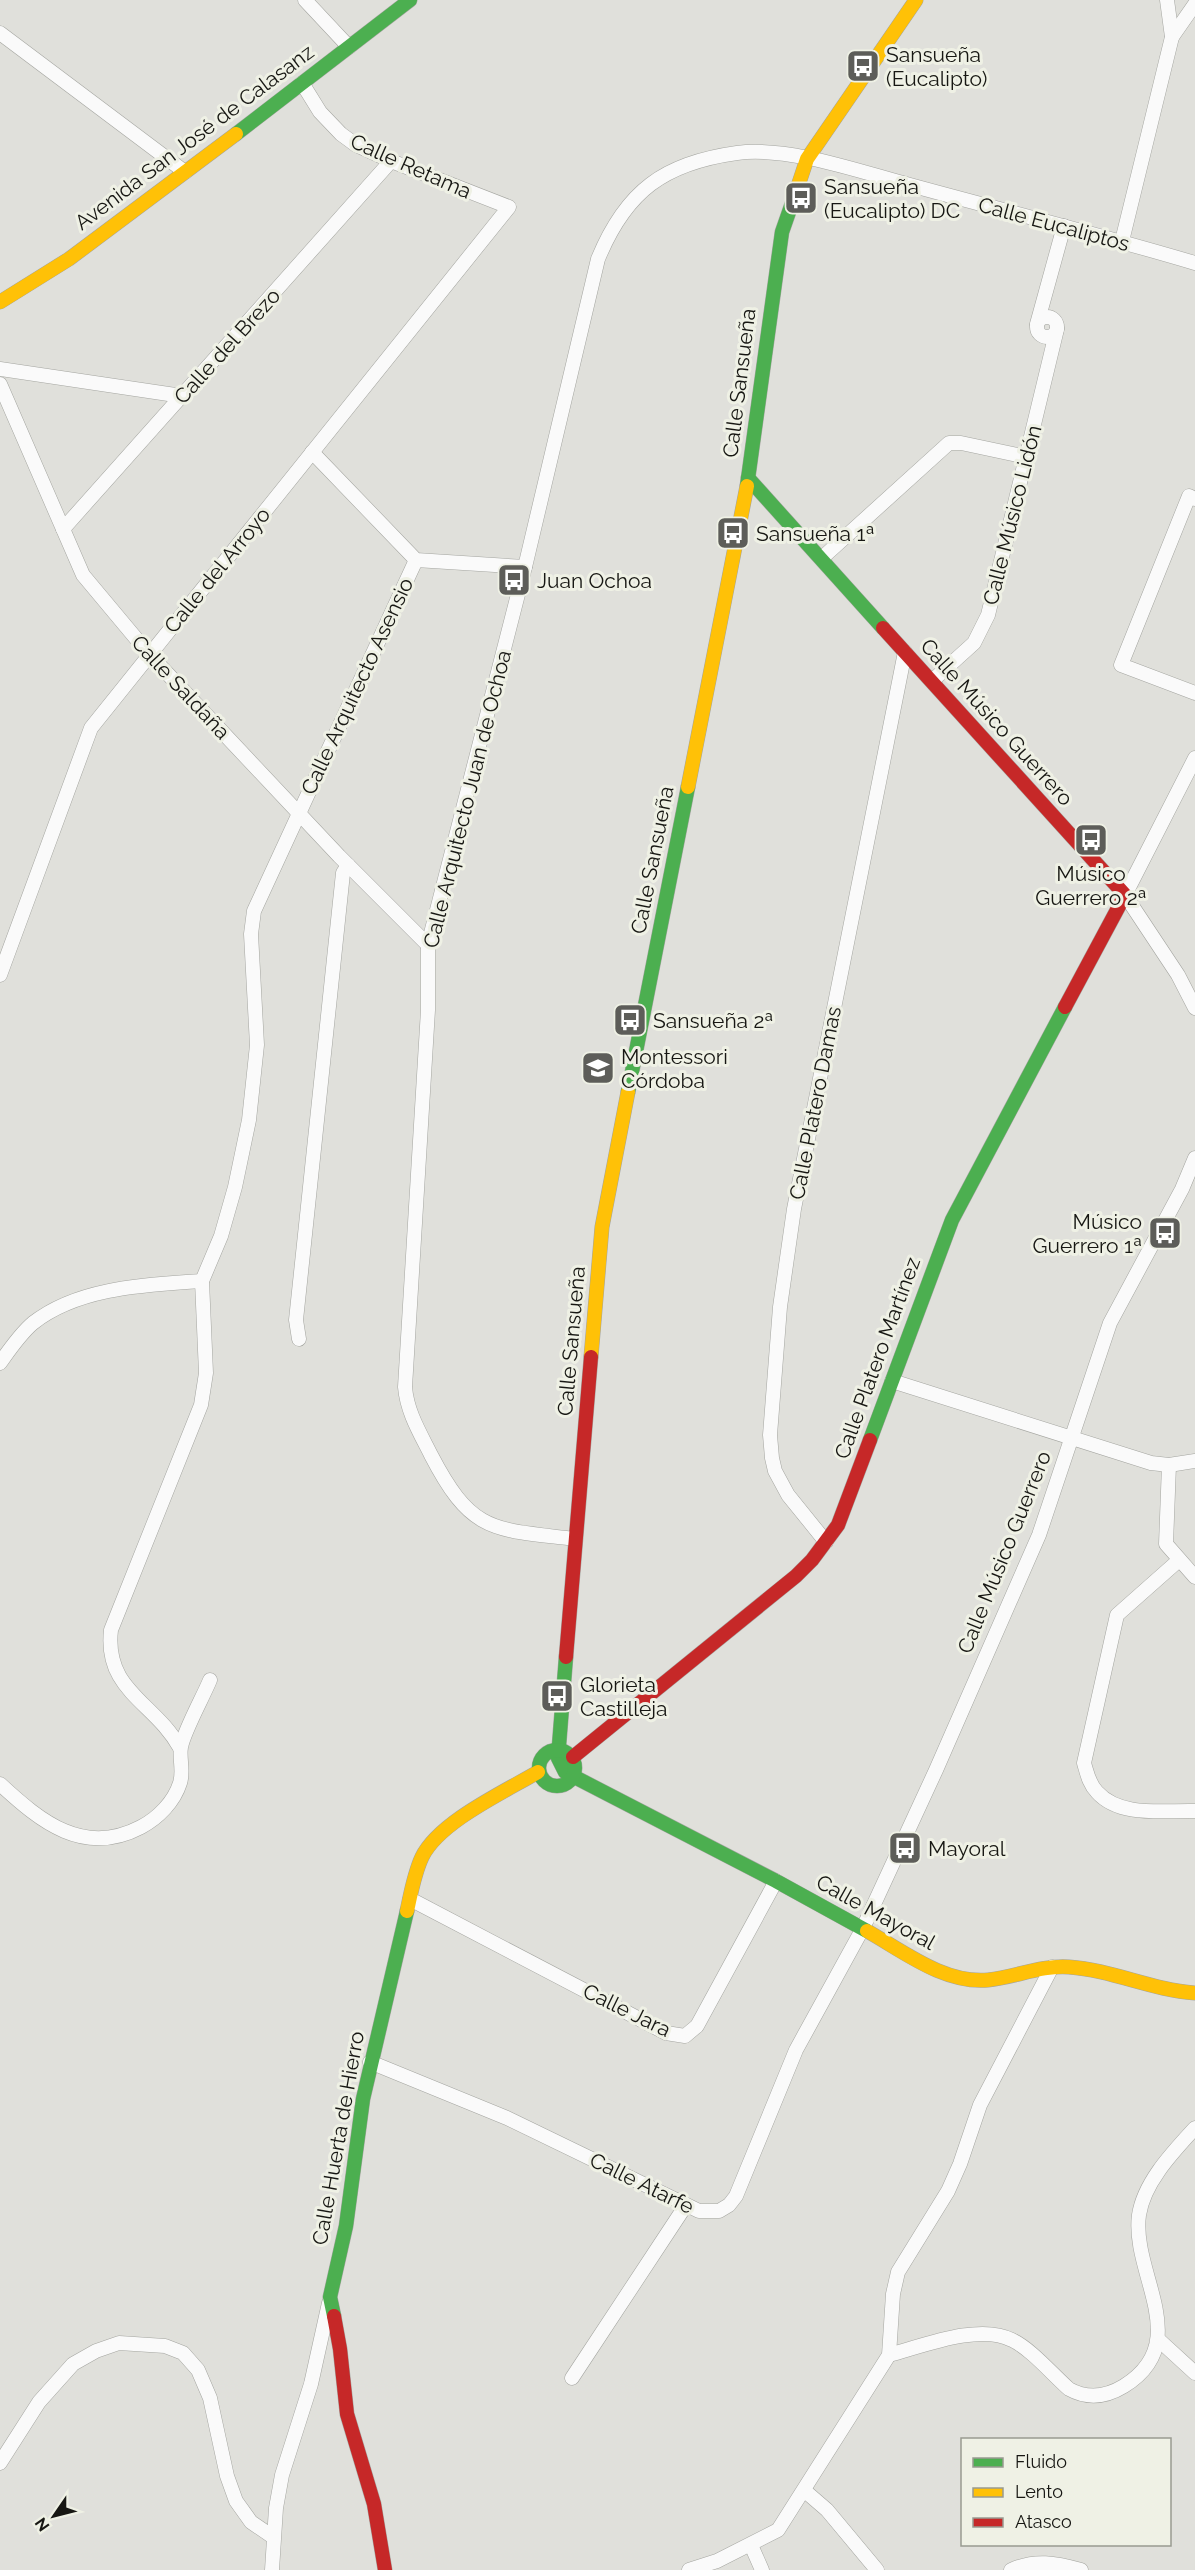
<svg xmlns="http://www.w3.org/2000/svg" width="1195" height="2570" font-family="Raleway,sans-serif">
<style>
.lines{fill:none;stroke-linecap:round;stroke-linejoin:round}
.street-casing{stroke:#a4a5a0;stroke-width:15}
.fast-casing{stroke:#a4a5a0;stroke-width:15}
.slow-casing{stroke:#a4a5a0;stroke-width:15}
.jam-casing{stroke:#a4a5a0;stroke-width:15}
.street{stroke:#fafafa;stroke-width:14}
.fast{stroke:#4caf50;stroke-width:14}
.slow{stroke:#ffc107;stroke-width:14}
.jam{stroke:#c62828;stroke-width:14}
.labels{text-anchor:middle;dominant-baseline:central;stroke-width:6;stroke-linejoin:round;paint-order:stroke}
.poi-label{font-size:21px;fill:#171713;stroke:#eff1e5;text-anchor:start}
.street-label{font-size:21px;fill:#171713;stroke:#eff1e5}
</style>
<rect width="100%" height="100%" fill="#e0e0db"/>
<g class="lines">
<defs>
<g id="street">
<polyline points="305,0 349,47"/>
<polyline points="0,33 185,172"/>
<polyline points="1172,37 1195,4"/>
<polyline points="1122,241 1172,37 1167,0"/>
<circle cx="1047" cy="327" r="10"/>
<polyline points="1037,324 1064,226"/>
<polyline points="0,369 182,396"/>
<polyline points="0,384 83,575 149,654 339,856 428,945"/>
<polyline points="312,452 416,560 525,567"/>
<polyline points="1195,499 1189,496 1121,665 1195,693"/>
<polyline points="63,529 391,161"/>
<polyline points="822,558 949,443 961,443 1027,457"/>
<polyline points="932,681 974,643 988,615 1057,329"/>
<polyline points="1195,758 1125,895 1178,975 1195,1008"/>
<polyline points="0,975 91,728 509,207 391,161 356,145 341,134 320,112 302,83"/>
<polyline points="299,1339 296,1320 343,873 348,865"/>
<path d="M 0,1363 C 10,1349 20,1334 33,1323 C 79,1287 146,1285 202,1281"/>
<polyline points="892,1381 1151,1463 1169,1465 1195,1461"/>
<polyline points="1169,1465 1166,1544 1195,1577"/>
<path d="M 575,1539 C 493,1529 472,1534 431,1455 C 420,1433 407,1412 405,1387 L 428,1010 L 428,945 L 525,567 L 598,259 C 626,191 664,163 737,153 C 788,146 861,172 910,185 C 1005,211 1101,235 1195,263"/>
<polyline points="826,1542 788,1495 775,1471 772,1458 770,1435 780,1307 794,1209 905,652"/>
<path d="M 1178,1561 L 1117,1615 L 1084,1763 C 1087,1773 1089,1784 1097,1792 C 1120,1818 1165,1810 1195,1811"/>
<path d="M 180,1748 C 155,1702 104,1691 111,1630 L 201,1405 L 206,1373 L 202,1281 L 221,1236 L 235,1187 L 249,1120 L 257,1045 L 251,934 L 254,911 L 416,560"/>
<path d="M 0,1784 C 41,1822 84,1857 141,1827 C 158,1818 174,1802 180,1783 C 184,1771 179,1759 181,1747 C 184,1731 203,1697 210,1680"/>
<polyline points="410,1899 666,2033 685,2036 697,2026 776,1881"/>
<polyline points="370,2062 507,2118 699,2211 719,2211 729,2205 736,2196 796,2050 863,1928 936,1770 1039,1535 1110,1323 1182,1189 1195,1158"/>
<polyline points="1160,2341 1195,2373"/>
<path d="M 889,2355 C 923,2346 979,2323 1012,2340 C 1031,2349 1052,2374 1069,2389 C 1087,2399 1106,2397 1124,2386 C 1195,2342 1131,2274 1139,2215 C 1144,2182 1173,2152 1195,2128"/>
<polyline points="572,2378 686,2205"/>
<polyline points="0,2463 39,2402 73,2364 96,2351 119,2343 165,2346 183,2353 198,2370 210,2398 227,2476 236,2501 251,2522 273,2537"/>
<polyline points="805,2491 827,2510 877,2570"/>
<polyline points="751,2545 762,2570"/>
<polyline points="272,2570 276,2508 282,2475 311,2384 329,2303"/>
<polyline points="689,2570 717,2561 778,2530 889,2355 893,2294 898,2272 948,2191 960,2164 980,2105 1052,1967"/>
<path d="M 1011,2570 C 1035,2559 1056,2563 1081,2570"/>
</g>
<g id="fast">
<polyline points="236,134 410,0"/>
<polyline points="748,478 883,628"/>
<polyline points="747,486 782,232 796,192"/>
<polyline points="628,1092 688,787"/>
<polyline points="870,1440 952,1220 1065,1007"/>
<polyline points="566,1657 558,1758 565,1772 776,1881 867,1931"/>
<circle cx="557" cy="1768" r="18"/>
<polyline points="334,2316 330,2297 346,2226 363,2099 407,1911"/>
</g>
<g id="slow">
<polyline points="796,192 807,159 916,0"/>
<polyline points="0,302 69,259 236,134"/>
<polyline points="688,787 747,486"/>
<polyline points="591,1357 602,1227 628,1092"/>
<path d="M 407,1911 C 411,1893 414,1874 422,1857 C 439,1822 504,1792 538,1772"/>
<path d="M 867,1931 C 903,1951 944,1984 988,1980 C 1016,1977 1041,1965 1069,1967 C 1112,1970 1152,1990 1195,1993"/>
</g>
<g id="jam">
<polyline points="883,628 1125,895 1065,1007"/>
<polyline points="566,1657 591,1357"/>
<polyline points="573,1757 796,1576 812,1560 838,1525 870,1440"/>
<polyline points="334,2316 340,2349 347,2414 374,2504 385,2570"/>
</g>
</defs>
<use href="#street" class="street-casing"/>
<use href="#fast" class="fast-casing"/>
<use href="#slow" class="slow-casing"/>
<use href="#jam" class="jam-casing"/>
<use href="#street" class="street"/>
<use href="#fast" class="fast"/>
<use href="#slow" class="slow"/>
<use href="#jam" class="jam"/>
</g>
<defs>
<symbol id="bus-square" viewBox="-11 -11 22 22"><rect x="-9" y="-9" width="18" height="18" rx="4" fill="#5d5d59" stroke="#eff1e5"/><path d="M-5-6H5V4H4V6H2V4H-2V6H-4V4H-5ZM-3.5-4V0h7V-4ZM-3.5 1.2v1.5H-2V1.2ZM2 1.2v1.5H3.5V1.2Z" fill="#fff"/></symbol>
<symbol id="school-square" viewBox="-11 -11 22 22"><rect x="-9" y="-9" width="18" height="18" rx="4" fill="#5d5d59" stroke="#eff1e5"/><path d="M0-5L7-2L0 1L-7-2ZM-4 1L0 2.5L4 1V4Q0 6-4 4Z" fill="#fff"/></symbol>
</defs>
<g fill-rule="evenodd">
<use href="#bus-square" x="844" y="47" width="38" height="38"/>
<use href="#bus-square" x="782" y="179" width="38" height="38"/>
<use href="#bus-square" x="714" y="514" width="38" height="38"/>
<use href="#bus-square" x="495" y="561" width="38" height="38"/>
<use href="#bus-square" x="1072" y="821" width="38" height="38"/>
<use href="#bus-square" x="611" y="1001" width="38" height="38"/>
<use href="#school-square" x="579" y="1049" width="38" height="38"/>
<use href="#bus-square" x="1146" y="1214" width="38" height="38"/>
<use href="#bus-square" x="538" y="1677" width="38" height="38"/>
<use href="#bus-square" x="886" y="1829" width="38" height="38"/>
</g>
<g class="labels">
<g class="poi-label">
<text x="886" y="54">Sansueña<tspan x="886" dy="24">(Eucalipto)</tspan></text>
<text x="824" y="186">Sansueña<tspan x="824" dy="24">(Eucalipto) DC</tspan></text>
<text x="756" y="533">Sansueña 1ª</text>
<text x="537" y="580">Juan Ochoa</text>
<text x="1091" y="873" text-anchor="middle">Músico<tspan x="1091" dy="24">Guerrero 2ª</tspan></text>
<text x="653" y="1020">Sansueña 2ª</text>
<text x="621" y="1056">Montessori<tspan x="621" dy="24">Córdoba</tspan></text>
<text x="1142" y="1221" text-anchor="end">Músico<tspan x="1142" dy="24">Guerrero 1ª</tspan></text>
<text x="580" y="1684">Glorieta<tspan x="580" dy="24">Castilleja</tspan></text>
<text x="928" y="1848">Mayoral</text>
</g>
<g class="street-label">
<text transform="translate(194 137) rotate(-37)">Avenida San José de Calasanz</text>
<text transform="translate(411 166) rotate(24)">Calle Retama</text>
<text transform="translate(1054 224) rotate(15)">Calle Eucaliptos</text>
<text transform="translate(227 346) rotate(-48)">Calle del Brezo</text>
<text transform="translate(739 383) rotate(-83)">Calle Sansueña</text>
<text transform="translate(1012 515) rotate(-76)">Calle Músico Lidón</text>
<text transform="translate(217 570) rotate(-51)">Calle del Arroyo</text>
<text transform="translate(357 686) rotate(-65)">Calle Arquitecto Asensio</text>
<text transform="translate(181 687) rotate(47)">Calle Saldaña</text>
<text transform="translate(997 722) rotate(48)">Calle Músico Guerrero</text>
<text transform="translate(467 799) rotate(-76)">Calle Arquitecto Juan de Ochoa</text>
<text transform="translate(652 860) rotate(-79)">Calle Sansueña</text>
<text transform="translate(815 1103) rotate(-79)">Calle Platero Damas</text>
<text transform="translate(571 1341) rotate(-85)">Calle Sansueña</text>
<text transform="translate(877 1358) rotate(-70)">Calle Platero Martínez</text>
<text transform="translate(1004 1552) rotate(-68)">Calle Músico Guerrero</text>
<text transform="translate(876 1912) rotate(29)">Calle Mayoral</text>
<text transform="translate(627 2010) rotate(26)">Calle Jara</text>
<text transform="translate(338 2138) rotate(-80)">Calle Huerta de Hierro</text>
<text transform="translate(642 2183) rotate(26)">Calle Atarfe</text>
</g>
</g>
<rect x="961" y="2438" width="210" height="108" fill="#eff1e5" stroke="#999a91" stroke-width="1.5"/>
<rect x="973" y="2458" width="30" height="9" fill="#4caf50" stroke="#999a91" stroke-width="1.5"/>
<text x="1015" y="2468" font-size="18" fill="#171713">Fluido</text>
<rect x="973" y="2488" width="30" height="9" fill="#ffc107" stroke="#999a91" stroke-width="1.5"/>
<text x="1015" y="2498" font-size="18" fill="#171713">Lento</text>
<rect x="973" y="2518" width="30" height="9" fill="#c62828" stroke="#999a91" stroke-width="1.5"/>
<text x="1015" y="2528" font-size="18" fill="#171713">Atasco</text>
<g transform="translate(54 2516) rotate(235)" stroke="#eff1e5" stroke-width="4.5" paint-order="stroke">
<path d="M0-4.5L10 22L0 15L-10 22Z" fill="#171713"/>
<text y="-9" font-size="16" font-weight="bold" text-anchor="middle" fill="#171713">N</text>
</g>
</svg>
